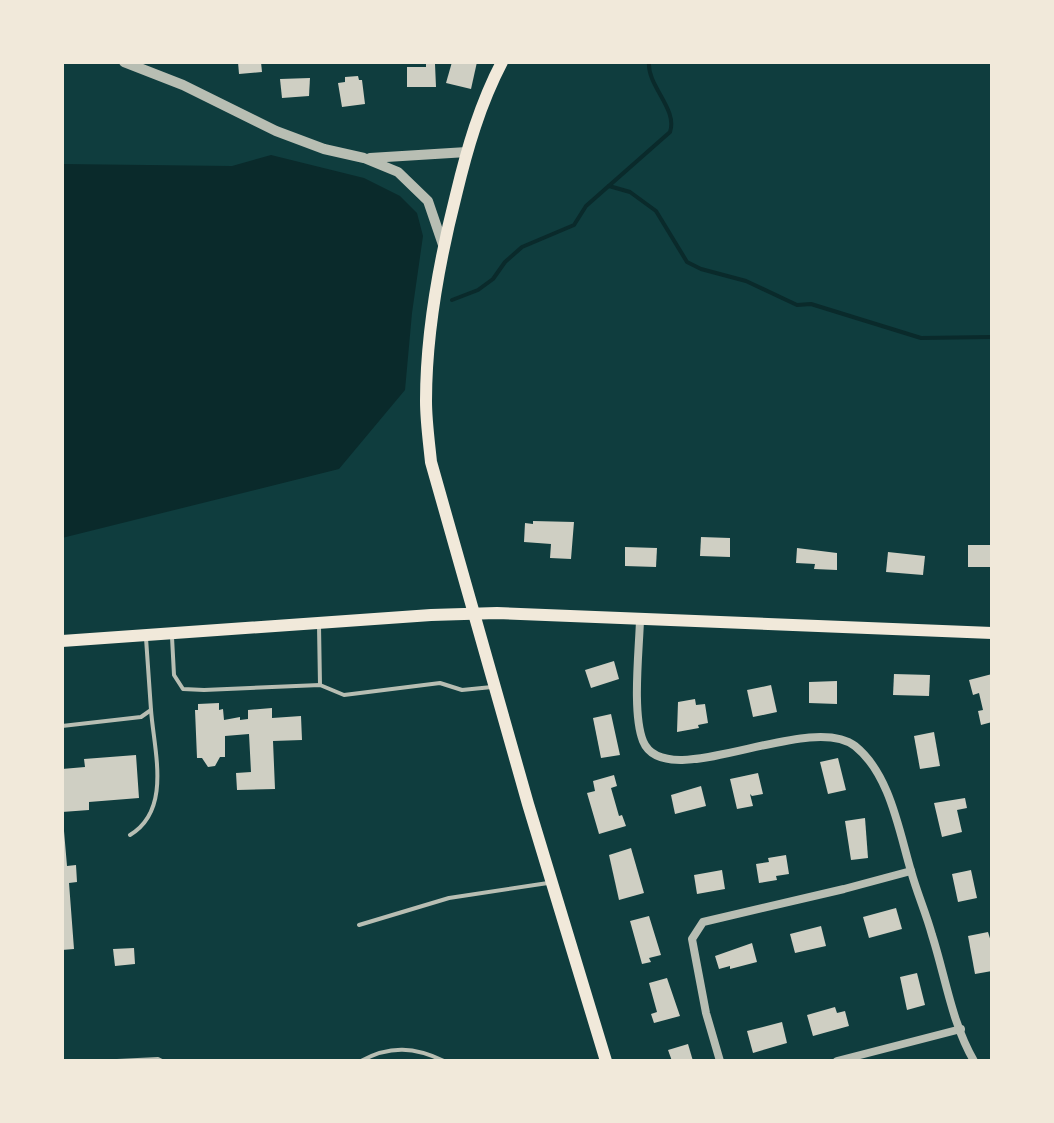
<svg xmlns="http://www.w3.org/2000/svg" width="1054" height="1123" font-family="'Noto Serif',serif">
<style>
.water{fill:#0a2a2b}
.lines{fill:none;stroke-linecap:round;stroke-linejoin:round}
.stream{stroke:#0a2a2b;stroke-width:4}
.building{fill:#cfcfc3}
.service{stroke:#b8beb3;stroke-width:4}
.minor{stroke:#b8beb3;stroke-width:8}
.tertiary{stroke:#b8beb3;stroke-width:10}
.secondary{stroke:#f1e9da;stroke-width:12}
</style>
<rect width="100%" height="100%" fill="#0f3d3e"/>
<polygon class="water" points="271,155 364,178 400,196 417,213 423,236 412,313 405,390 339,469 62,538 62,164 232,166"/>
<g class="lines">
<g class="stream">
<polyline points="609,186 630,192 656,211 687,262 701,269 746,281 797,305 811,304 921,338 992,337"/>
<path d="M 452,300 L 478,290 L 493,279 L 505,262 L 522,247 L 574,225 L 586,206 L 670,132 C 678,109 647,86 649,62"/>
</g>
</g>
<g class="building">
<polygon points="238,62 261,62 262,72 239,74"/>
<polygon points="452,62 477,62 471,89 446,83"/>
<polygon points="426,64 435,64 436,87 407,87 407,67 426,67"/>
<polygon points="358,76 359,80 362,80 365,104 342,107 338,83 345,82 345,77"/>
<polygon points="310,78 309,96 282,98 280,79"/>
<polygon points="533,521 574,522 571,559 550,558 551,544 524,542 525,523 533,524"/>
<polygon points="701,537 730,538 730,557 700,556"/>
<rect x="968" y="545" width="24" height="22"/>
<polygon points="625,547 657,548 656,567 625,566"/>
<polygon points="797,548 837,553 837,570 814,569 815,564 796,563"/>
<polygon points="888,552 925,556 923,575 886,572"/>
<polygon points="614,661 619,679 591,688 585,670"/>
<polygon points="894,674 930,675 929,696 893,695"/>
<polygon points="992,674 992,722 981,725 978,711 983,710 979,693 973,695 969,680"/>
<polygon points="837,681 837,704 809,703 809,682"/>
<polygon points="771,685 777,712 753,717 747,690"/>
<polygon points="695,699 696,705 705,704 708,723 698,725 699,728 677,732 678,702"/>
<polygon points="219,703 219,710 223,709 224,720 240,717 240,720 248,719 248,710 272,708 272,718 301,716 302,740 273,741 275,789 237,790 236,773 251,772 249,734 225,736 225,757 220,757 215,766 208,767 202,758 197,758 195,710 198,710 198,704"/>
<polygon points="611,714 620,755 601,758 593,718"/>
<polygon points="934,732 940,766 920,769 914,736"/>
<polygon points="136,755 139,798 89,802 89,810 62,812 62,769 85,767 84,759"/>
<polygon points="838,758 846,790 828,794 820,762"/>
<polygon points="758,773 763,794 752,796 750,794 753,806 737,809 730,779"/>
<polygon points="614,775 617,786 611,788 619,816 622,815 626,826 599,834 587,793 595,791 593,781"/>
<polygon points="701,786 706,806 675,814 671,795"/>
<polygon points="965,798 967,808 957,810 962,832 942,837 934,803"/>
<polygon points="865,818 868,858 851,860 845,821"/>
<polygon points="62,831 64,831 67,866 76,865 77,882 69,883 74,949 62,950"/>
<polygon points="631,848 644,893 619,900 609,855"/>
<polygon points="786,855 789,874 776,876 777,880 759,883 756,864 769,862 768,858"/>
<polygon points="722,870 725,889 697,894 694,875"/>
<polygon points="971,870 977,898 958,902 952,874"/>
<polygon points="896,908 902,929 869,938 863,917"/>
<polygon points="649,916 661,955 649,958 651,962 642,964 630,921"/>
<polygon points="821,926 826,946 795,953 790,934"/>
<polygon points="988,932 992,945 992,971 975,974 968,936"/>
<polygon points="752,943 757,962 730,969 730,966 719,969 715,956"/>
<polygon points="134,948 135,964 115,966 113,949"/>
<polygon points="917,973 925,1005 907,1010 900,977"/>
<polygon points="667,978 680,1016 654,1023 651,1014 657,1012 649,983"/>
<polygon points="835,1007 837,1013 845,1011 849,1026 813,1036 807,1015"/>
<polygon points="782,1022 787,1043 753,1053 747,1031"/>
<polygon points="688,1044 693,1061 672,1061 668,1050"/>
</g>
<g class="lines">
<g class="service">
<polyline points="319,626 320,685"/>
<polyline points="172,637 174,675 183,689 204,690 320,685 344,695 440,683 462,690 492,687"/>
<polyline points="62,726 141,717 151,710 146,638"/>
<path d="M 130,835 C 172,810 154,751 151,710"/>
<polyline points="359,925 449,898 548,883"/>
<polyline points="117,1061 158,1059 162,1061"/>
<path d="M 361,1061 C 390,1045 415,1047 444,1061"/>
</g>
<g class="minor">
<path d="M 640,620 C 639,652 632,713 643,741 C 665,796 809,710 855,746 C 890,774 899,831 911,871 C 917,893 926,913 932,935 C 945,975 952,1024 974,1061"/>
<polyline points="720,1061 706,1013 692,939 703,922 844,889 911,871"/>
<polyline points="837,1061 961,1029"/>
</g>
<g class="tertiary">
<polyline points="124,62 183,85 276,131 324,149 364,158 398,172 428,201 443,245"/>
<polyline points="370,158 467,152"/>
</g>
<g class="secondary">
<path d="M 502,62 C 480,104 467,149 456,195 C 439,262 426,331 426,401 C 426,421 429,442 431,462 L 528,804 L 606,1061"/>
<polyline points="62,641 431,615 497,613 992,633"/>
</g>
</g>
<rect width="1054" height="1123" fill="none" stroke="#f1e9da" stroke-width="128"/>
</svg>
